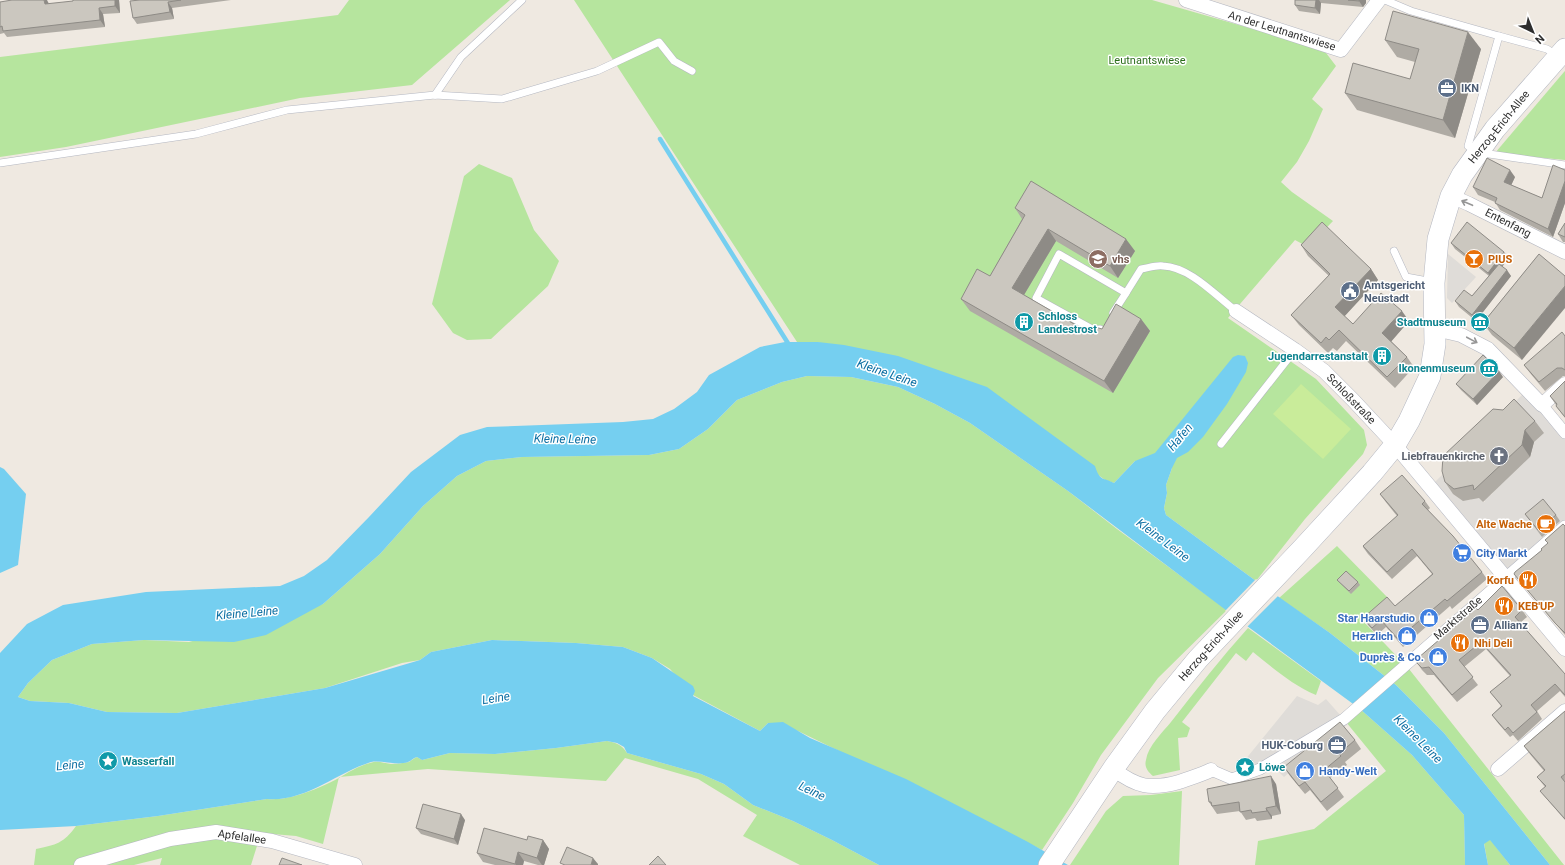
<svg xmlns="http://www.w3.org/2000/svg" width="1565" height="865" font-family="Roboto,sans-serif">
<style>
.green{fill:#b6e59e}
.pitch{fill:#c9ec9a}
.plaza{fill:#dfdcd8;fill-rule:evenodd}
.water{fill:#75cff0}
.pier{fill:#efe9e1}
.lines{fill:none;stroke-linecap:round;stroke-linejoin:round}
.stream{stroke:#75cff0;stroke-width:4.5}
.service-casing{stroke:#b4b7c1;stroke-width:8}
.pedestrian-casing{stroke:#b4b7c1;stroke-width:12}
.minor-casing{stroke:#b4b7c1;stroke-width:15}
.secondary-casing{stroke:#b4b7c1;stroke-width:22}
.service{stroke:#fff;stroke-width:7}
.pedestrian{stroke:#fff;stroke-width:11}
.minor{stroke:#fff;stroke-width:14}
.secondary{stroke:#fff;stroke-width:21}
.wall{fill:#afaba4}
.shaded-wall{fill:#8e8b86}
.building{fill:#cbc7bf;stroke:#8e8b86}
.oneway{stroke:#969696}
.labels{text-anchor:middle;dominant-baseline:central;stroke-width:3;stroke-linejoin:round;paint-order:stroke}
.street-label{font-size:11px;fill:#2e2e2e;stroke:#fff}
.park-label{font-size:11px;fill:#2c6e1b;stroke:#fff}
.service-label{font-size:11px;font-weight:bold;fill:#4e5e75;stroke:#fff;text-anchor:start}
.education-label{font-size:11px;font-weight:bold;fill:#785e54;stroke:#fff;text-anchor:start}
.food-label{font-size:11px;font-weight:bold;fill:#c56008;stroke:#fff;text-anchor:start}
.culture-label{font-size:11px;font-weight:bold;fill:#0d838f;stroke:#fff;text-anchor:start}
.worship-label{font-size:11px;font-weight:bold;fill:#5b616d;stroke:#fff;text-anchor:end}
.shop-label{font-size:11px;font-weight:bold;fill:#366cbe;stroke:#fff;text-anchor:end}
.water-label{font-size:12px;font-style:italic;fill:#0d6fa3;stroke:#fff}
</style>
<rect width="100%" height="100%" fill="#efe9e1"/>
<g class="green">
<polygon points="349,0 510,0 412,85 300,98 66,147 0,157 0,57 338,15"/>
<polygon points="574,0 1152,0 1323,49 1336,66 1312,99 1323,109 1309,141 1297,162 1281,182 1292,192 1333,221 1308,247 1295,240 1228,318 1316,379 1364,430 1367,445 1363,454 1305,519 1256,581 1166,515 1164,508 1167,493 1166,485 1172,468 1135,461 1114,483 1105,480 1097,474 818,342 797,342"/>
<polygon points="1565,71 1565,160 1495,153 1564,72"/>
<polygon points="479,164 512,178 534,230 559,261 548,286 491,339 467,340 453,333 432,304 464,176"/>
<polygon points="807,376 851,377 898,387 935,404 970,423 1068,491 1117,529 1227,610 1158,678 1101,755 1073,803 1042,850 798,731 768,723 760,731 693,695 670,669 652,658 623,647 576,643 492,640 431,652 420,660 402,663 325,688 177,713 107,712 69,703 30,701 18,697 28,683 52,660 92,644 144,640 189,642 323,604 380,554 423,506 457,476 486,461 522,457 649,455 679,449 708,429 737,400 782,382"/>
<polygon points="1337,546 1390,600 1364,622 1409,669 1564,865 1550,865 1444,733 1396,685 1330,633 1279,598"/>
<path d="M 1248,628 L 1321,681 L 1316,695 C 1292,685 1273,668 1253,652 L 1246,661 L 1236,653 L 1182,722 L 1190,728 L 1187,737 L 1178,738 L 1180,770 L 1153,776 C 1148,772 1144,767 1146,760 C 1148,746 1162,733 1171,722 C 1196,690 1221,658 1248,628 Z"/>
<polygon points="1360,709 1412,755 1464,815 1465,865 1255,865 1258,841 1314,829 1386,771 1346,722"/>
<path d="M 607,741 C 617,743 622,745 627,753 L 701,774 L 724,784 L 753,805 L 793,821 L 832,840 L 879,865 L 800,865 L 743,836 L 757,815 L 698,779 L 625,758 L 606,781 L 428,769 L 339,777 L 323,844 L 296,836 L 261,833 L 251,865 L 160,865 L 162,858 L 134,865 L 34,865 L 36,849 C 56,845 64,843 76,826 L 158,816 L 267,799 C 289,801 318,789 337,779 C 347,773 358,766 370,763 C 378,760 383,763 391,764 C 395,764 404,763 409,762 C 412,760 414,758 417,757 L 422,760 L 450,753 L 495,754 L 556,748 Z"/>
<polygon points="1182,791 1179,865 1070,865 1106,811 1123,796 1151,795"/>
<polygon points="1490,839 1510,865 1488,865 1484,843"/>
</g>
<polygon class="pitch" points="1301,384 1351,429 1323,459 1273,414"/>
<g class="plaza">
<polygon points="1448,254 1476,277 1452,303 1447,298"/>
<path d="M 1525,392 L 1565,429 L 1565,539 L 1517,581 L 1435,482 ZM 1544,433 L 1524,450 L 1530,456 L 1530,457 L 1528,457 L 1497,485 L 1499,487 L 1497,487 L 1492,494 L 1484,499 L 1485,502 L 1483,502 L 1475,491 L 1470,496 L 1471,500 L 1468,500 L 1467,497 Z"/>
<polygon points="1297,696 1318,705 1326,699 1348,724 1284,777 1275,768 1236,771"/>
</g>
<g class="water">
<path d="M 785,342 L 818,342 L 844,345 L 898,356 L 987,387 L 1095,466 C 1100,482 1103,477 1114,483 L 1135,461 L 1155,453 L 1233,357 L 1238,355 L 1245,356 L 1248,363 L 1246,372 L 1227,404 L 1203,437 L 1188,452 L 1177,458 L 1172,468 L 1166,485 L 1167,493 L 1164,508 L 1166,515 L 1256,581 L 1330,633 L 1396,685 L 1444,733 L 1550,865 L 1510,865 L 1490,840 L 1484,844 L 1488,865 L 1465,865 L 1464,815 L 1412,755 L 1360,709 L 1247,626 L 1068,491 L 970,423 L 935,404 L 898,387 L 851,377 L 807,376 L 782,382 L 737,400 L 708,429 L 679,449 L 649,455 L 522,457 L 486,461 L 457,476 L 423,506 L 380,554 L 323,604 L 266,635 L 234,642 L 144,640 L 92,644 L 52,660 L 28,683 L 18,697 L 30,701 L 69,703 L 107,712 L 177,713 L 325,688 L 420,660 L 431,652 L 492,640 L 576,643 L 623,647 L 652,658 L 693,686 L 695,691 L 693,696 L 760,731 L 768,723 L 783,722 L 810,738 L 906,779 L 1028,842 L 1068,865 L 879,865 L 832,840 L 793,821 L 753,805 L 724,784 L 701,774 L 627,753 L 624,747 L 617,743 L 607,741 L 556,748 L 495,754 L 450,753 L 422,760 L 417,757 C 413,758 411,761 408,762 C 396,766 383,760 371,762 C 336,773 306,802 267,799 L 158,816 L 76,826 L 0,830 L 0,653 L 27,624 L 63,605 L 146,592 L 280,586 L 304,576 L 327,560 L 369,517 L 411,472 L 460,435 L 487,427 L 623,422 L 653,419 L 674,409 L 697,392 L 709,375 L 760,347 Z"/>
<polygon points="0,467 4,469 26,494 18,565 0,573"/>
</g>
<polygon class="pier" points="1256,579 1279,595 1246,628 1225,611"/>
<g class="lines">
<polyline class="stream" points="660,139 791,348"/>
<defs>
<g id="service">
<polyline points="1385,0 1411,11 1499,36 1468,146 1477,152 1489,154 1565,165"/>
<polyline points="1499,36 1547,49 1556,55"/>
<polyline points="435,95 461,57 522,0"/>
<polyline points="0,163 196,134 287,110 435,95 502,99 597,71 659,42 674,61 692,71"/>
<polyline points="1394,251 1406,277 1433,282"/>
<polyline points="1113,313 1126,293"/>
<path d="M 1100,329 L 1094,330 L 1036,298 L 1059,254 L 1126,293 L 1141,269 C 1148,268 1156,265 1163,266 C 1190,267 1215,295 1236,311"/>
<polyline points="1221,444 1295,350"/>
</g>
<g id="pedestrian">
<polyline points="1542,405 1565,433"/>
<polyline points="1211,770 1232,779 1260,769 1344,719 1565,526"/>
</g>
<g id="minor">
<polyline points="1186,0 1341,50 1379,0"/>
<polyline points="1451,196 1469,204 1565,252"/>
<polyline points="1236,311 1295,350 1324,371 1353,400 1395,445 1565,649"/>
<polyline points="1435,329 1461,335 1488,349 1542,405 1565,384"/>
<path d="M 1113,769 C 1137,787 1150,790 1179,782 C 1190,778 1201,775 1211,770"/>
<polyline points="1498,769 1565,711"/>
<polyline points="81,865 170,839 216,832 272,841 355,865"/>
</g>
<polyline id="secondary" points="1049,865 1113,769 1155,711 1198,659 1303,548 1372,473 1395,445 1409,421 1430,376 1435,344 1434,283 1438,239 1451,196 1462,175 1495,129 1565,49"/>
</defs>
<use href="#service" class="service-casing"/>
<use href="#pedestrian" class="pedestrian-casing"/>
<use href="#minor" class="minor-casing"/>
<use href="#secondary" class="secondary-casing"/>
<use href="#service" class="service"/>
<use href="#pedestrian" class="pedestrian"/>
<use href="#minor" class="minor"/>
<use href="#secondary" class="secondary"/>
</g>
<g class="wall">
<polygon points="119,0 120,13 103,14 105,27 7,37 4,33 0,34 0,2 48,2 49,4"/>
<polygon points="140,0 231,0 172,8 174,19 137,24 133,18"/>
<polygon points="1295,0 1366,0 1366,3 1363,7 1321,3 1320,14 1299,11 1295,5"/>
<polygon points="1385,40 1481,49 1455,138 1357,110 1345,93 1410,79 1415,62 1397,57"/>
<polygon points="1565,170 1565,203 1553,237 1500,210 1495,202 1478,195 1473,187 1515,177 1511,185 1542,198"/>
<polygon points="1015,208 1135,251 1118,278 1056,241 1024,295 1086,331 1102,329 1141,319 1150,331 1113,393 970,311 961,299 990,276 1022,219"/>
<polygon points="1565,223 1565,242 1563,242 1558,234"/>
<polygon points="1451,243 1509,258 1502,267 1511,276 1476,321 1459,307 1455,301 1472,296 1489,276 1455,249"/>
<polygon points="1301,245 1371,269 1378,280 1344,316 1353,324 1409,321 1391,341 1407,357 1414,367 1395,388 1346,341 1337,351 1333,348 1328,353 1299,325 1291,315 1329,276 1308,256"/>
<polygon points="1539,254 1522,360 1492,335 1483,323"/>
<polygon points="1565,336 1565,376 1563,376 1545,391 1530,373 1524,365"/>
<polygon points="1503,377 1477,405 1461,390 1456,384"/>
<polygon points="1565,381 1565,418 1556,406 1556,405 1550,396"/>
<polygon points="1535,421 1544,433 1534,442 1530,457 1483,502 1479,498 1463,501 1453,494 1445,482"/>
<polygon points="1380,494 1425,501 1430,508 1428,510 1482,572 1487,579 1452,609 1450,606 1403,647 1386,627 1377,635 1368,625 1363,618 1395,606 1432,574 1417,556 1392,579 1368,554 1363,547 1397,516 1385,501"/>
<polygon points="1525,514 1556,515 1560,521 1542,537"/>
<polygon points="1565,526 1565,635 1520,581 1514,574 1542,550 1548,543"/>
<polygon points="1337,580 1358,582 1360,585 1351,594"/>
<polygon points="1478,610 1522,610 1527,617 1520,623 1565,674 1565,697 1560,691 1537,711 1542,719 1518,741 1513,735 1510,737 1497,722 1492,715 1501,706 1490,692 1510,676 1486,649 1464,667 1478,685 1457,702 1434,675 1427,675 1422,670 1417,663"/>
<polygon points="1565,711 1565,820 1546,798 1540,791 1545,787 1537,777 1544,771 1529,753 1524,746"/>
<polygon points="1355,740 1361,749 1345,762 1347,765 1330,778 1344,797 1327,811 1310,790 1305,794 1290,776 1284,767"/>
<polygon points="1276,784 1281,814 1272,816 1272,819 1257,821 1255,818 1246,820 1240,811 1217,814 1209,802"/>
<polygon points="465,820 458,845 421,834 416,828"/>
<polygon points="527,840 543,840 549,849 544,865 538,865 524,861 523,865 495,865 483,862 477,853"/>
</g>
<g class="shaded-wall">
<polygon points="44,0 47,0 48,2 50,11 45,4"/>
<polygon points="115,0 119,0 120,13 115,6"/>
<polygon points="1316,0 1319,0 1321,3 1320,14 1315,8"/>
<polygon points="1359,0 1366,0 1366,3 1363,7 1359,1"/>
<polygon points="168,2 172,8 174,19 170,12"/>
<polygon points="99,8 103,14 105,27 100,20"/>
<polygon points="1468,32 1481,49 1455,138 1443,120"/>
<polygon points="1510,170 1515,177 1509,190 1504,182"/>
<polygon points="1565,181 1565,203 1553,237 1548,229"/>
<polygon points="1048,229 1056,241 1021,300 1012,288"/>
<polygon points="1126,239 1135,251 1118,278 1110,266"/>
<polygon points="1504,252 1509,258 1492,279 1488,273"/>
<polygon points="1371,269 1378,280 1343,318 1335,307"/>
<polygon points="1507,270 1511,276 1476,321 1472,315"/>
<polygon points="1565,286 1565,308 1522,360 1514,348"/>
<polygon points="1402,311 1409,321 1390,343 1382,333"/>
<polygon points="1141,319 1150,331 1113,393 1104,381"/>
<polygon points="1499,371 1503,377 1477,405 1473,399"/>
<polygon points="1525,430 1534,442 1530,457 1522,445"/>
<polygon points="1271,776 1276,784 1281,814 1276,806"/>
<polygon points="1266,808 1272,816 1272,819 1267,811"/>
<polygon points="461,814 465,820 458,845 454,839"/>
<polygon points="543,840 549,849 544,865 542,865 537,858"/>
<polygon points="518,852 524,861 523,865 516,865 515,864"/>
<polygon points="593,858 598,864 598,865 591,865"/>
</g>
<g class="building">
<polygon points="12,0 44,0 45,4 73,1 73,0 115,0 115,6 99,8 100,20 3,31 2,26 0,27 0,2"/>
<polygon points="140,0 181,0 168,2 170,12 133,18 130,1"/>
<polygon points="1295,0 1316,0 1315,8 1295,5"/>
<polygon points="1348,0 1359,0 1359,1"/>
<polygon points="1393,11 1468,32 1443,120 1345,93 1353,63 1410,79 1419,49 1385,40"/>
<polygon points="1487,158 1510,170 1504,182 1542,198 1553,165 1565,170 1565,181 1548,229 1495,203 1497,198 1473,187"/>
<polygon points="1031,181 1126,239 1110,266 1048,229 1012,288 1086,331 1095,327 1102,329 1116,304 1141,319 1104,381 961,299 977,269 990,276 1025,215 1015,208"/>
<polygon points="1322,222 1371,269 1335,307 1353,324 1381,293 1402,311 1382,333 1407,357 1387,377 1339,330 1329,340 1326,337 1321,343 1291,315 1330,274 1301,245"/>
<polygon points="1467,222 1504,252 1488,273 1451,243"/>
<polygon points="1565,223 1565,237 1558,234"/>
<polygon points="1539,254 1565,276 1565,286 1514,348 1483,323"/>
<polygon points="1499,264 1507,270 1472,315 1455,301 1464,290 1472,296"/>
<polygon points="1562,332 1565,336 1565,370 1562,368 1557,368 1539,382 1524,365"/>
<polygon points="1483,355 1499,371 1473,399 1456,384"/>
<polygon points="1565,381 1565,417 1556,406 1557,404 1550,396"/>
<polygon points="1514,399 1535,421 1525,430 1522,445 1474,490 1473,485 1454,489 1445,482 1442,471 1443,456 1493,409 1503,410"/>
<polygon points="1402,475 1425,501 1422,504 1453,536 1482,572 1447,601 1445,599 1398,639 1381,620 1372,628 1363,618 1387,597 1395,606 1433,574 1412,549 1387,572 1363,546 1398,515 1380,494"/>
<polygon points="1543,499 1556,515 1538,530 1525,514"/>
<polygon points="1563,524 1565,526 1565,633 1555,623 1514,574 1515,572 1542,550 1541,549 1548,543 1545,540"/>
<polygon points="1346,571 1358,582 1349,591 1337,580"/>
<polygon points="1502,586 1522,610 1515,617 1565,674 1565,695 1555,684 1531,705 1537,712 1513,733 1508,727 1505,730 1492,715 1502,706 1490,692 1511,675 1481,642 1459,660 1473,677 1452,695 1429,667 1422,668 1417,663 1418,658 1476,608 1478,610"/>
<polygon points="1565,711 1565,774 1561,777 1565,782 1565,819 1540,791 1546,786 1537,777 1545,770 1524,746"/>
<polygon points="1340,722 1355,740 1339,754 1341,756 1324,770 1338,788 1321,802 1305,782 1299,786 1284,767"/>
<polygon points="1271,776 1276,806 1266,808 1267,811 1252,813 1251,810 1240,812 1239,802 1212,806 1211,802 1209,802 1207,789"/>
<polygon points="423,804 461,814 454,839 416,828"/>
<polygon points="484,828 527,840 528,836 543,840 537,858 518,852 515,864 477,853"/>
<polygon points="567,847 593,858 591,865 565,865 560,863"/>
<polygon points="658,856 666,865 649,865"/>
<polygon points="282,858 302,865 279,865"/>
</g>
<defs><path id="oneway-shaft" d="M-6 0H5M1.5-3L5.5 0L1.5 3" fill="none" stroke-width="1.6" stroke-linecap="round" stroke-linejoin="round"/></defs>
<g class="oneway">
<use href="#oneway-shaft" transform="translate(1467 203) rotate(-157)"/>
<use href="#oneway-shaft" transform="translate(1472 340) rotate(28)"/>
</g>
<defs>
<symbol id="office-disc" viewBox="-11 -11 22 22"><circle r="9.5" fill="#5c6f8a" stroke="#fff"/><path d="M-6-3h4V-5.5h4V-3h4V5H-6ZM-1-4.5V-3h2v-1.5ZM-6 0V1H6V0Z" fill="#fff"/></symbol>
<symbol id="university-disc" viewBox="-11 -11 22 22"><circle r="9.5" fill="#8d6e63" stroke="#fff"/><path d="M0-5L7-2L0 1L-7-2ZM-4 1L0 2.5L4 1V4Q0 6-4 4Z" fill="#fff"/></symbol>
<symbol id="bar-disc" viewBox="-11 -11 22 22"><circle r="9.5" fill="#e8710a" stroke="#fff"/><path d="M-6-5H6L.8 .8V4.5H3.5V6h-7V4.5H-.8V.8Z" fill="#fff"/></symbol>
<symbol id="civic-disc" viewBox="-11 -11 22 22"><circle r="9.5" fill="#5c6f8a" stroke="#fff"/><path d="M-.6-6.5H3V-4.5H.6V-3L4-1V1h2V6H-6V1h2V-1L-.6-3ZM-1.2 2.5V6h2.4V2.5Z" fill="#fff"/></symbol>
<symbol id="building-disc" viewBox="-11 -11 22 22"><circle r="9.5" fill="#0f9aa8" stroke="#fff"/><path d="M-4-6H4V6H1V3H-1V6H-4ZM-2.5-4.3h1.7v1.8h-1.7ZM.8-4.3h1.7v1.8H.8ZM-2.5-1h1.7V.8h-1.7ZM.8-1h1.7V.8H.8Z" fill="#fff"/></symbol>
<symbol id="museum-disc" viewBox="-11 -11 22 22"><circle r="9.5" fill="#0f9aa8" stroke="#fff"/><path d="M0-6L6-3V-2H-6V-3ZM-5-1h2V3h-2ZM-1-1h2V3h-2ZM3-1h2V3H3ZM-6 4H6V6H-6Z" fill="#fff"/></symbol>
<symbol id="church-disc" viewBox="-11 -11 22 22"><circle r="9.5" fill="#6b7280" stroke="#fff"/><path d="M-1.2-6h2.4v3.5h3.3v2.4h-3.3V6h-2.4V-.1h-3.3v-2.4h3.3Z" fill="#fff"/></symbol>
<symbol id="cafe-disc" viewBox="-11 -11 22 22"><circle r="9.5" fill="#e8710a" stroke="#fff"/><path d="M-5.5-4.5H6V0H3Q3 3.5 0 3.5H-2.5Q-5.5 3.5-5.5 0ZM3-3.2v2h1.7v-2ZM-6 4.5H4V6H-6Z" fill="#fff"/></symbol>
<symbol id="supermarket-disc" viewBox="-11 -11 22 22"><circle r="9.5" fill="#3f7fe0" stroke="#fff"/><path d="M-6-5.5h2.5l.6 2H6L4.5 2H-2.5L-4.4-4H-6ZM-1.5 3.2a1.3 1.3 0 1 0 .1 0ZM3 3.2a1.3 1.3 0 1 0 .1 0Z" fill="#fff"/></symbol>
<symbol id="restaurant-disc" viewBox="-11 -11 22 22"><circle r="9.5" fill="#e8710a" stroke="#fff"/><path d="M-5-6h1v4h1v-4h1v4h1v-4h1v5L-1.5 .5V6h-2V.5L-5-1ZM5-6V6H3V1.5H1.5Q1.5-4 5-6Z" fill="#fff"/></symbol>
<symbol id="shop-disc" viewBox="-11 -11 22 22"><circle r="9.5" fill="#3f7fe0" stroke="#fff"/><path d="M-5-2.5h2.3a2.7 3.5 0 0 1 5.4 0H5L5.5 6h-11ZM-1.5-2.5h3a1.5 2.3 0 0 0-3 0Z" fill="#fff"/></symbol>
<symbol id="sight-disc" viewBox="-11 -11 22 22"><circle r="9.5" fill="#0f9aa8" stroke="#fff"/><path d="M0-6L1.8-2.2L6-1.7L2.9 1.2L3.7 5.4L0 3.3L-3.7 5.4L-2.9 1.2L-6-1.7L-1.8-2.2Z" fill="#fff"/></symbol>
</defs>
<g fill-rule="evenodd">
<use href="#office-disc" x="1436" y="77" width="22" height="22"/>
<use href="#university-disc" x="1087" y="248" width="22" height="22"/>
<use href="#bar-disc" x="1463" y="248" width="22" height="22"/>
<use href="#civic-disc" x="1339" y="280" width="22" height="22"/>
<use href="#building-disc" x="1013" y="311" width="22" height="22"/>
<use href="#museum-disc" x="1469" y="311" width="22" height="22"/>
<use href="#building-disc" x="1371" y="345" width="22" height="22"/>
<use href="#museum-disc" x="1478" y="357" width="22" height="22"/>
<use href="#church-disc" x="1488" y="445" width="22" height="22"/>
<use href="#cafe-disc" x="1535" y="513" width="22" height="22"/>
<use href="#supermarket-disc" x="1451" y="542" width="22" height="22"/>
<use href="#restaurant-disc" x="1517" y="569" width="22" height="22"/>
<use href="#restaurant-disc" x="1493" y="595" width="22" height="22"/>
<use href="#shop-disc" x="1418" y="607" width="22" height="22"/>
<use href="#office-disc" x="1469" y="614" width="22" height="22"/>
<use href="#shop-disc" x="1396" y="625" width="22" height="22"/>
<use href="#restaurant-disc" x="1449" y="632" width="22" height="22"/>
<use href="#shop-disc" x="1427" y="646" width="22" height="22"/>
<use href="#office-disc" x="1326" y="734" width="22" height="22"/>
<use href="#sight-disc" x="97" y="750" width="22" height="22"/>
<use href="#sight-disc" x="1234" y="756" width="22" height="22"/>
<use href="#shop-disc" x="1294" y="760" width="22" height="22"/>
</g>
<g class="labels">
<g class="street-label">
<text transform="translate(1282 31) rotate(17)">An der Leutnantswiese</text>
<text transform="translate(1499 127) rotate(-51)">Herzog-Erich-Allee</text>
<text transform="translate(1508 223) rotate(27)">Entenfang</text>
<text transform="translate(1351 399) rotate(46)">Schloßstraße</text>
<text transform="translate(1458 618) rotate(-41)">Marktstraße</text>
<text transform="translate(1211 646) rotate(-48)">Herzog-Erich-Allee</text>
<text transform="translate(242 837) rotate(8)">Apfelallee</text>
</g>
<g class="park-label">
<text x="1147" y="60">Leutnantswiese</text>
</g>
<g class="service-label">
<text x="1461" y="88">IKN</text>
<text x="1364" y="285">Amtsgericht<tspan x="1364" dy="13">Neustadt</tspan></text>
<text x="1494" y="625">Allianz</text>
<text x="1323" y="745" text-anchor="end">HUK-Coburg</text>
</g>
<g class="education-label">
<text x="1112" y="259">vhs</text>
</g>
<g class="food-label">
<text x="1488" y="259">PIUS</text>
<text x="1532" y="524" text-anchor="end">Alte Wache</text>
<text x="1514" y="580" text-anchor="end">Korfu</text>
<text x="1518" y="606">KEB'UP</text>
<text x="1474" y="643">Nhi Deli</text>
</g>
<g class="culture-label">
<text x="1038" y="316">Schloss<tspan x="1038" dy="13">Landestrost</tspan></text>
<text x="1466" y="322" text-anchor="end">Stadtmuseum</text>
<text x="1368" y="356" text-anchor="end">Jugendarrestanstalt</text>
<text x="1475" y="368" text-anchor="end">Ikonenmuseum</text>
<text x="122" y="761">Wasserfall</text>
<text x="1259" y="767">Löwe</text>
</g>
<g class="worship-label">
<text x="1485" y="456">Liebfrauenkirche</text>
</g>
<g class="shop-label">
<text x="1476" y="553" text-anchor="start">City Markt</text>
<text x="1415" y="618">Star Haarstudio</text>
<text x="1393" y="636">Herzlich</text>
<text x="1424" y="657">Duprès &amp; Co.</text>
<text x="1319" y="771" text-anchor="start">Handy-Welt</text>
</g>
<g class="water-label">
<text transform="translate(887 373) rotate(19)">Kleine Leine</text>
<text transform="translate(1180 437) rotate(-50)">Hafen</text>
<text transform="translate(565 439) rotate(1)">Kleine Leine</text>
<text transform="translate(1163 540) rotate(37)">Kleine Leine</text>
<text transform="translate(247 613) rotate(-5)">Kleine Leine</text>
<text transform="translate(496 698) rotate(-9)">Leine</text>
<text transform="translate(1418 739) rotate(45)">Kleine Leine</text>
<text transform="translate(70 765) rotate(-6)">Leine</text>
<text transform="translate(812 791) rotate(25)">Leine</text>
</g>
</g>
<g transform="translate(1533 32) rotate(137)" stroke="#ffffff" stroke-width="3" paint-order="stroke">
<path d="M0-3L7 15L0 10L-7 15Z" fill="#2e2e2e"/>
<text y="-6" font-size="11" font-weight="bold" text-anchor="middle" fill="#2e2e2e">N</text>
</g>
</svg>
